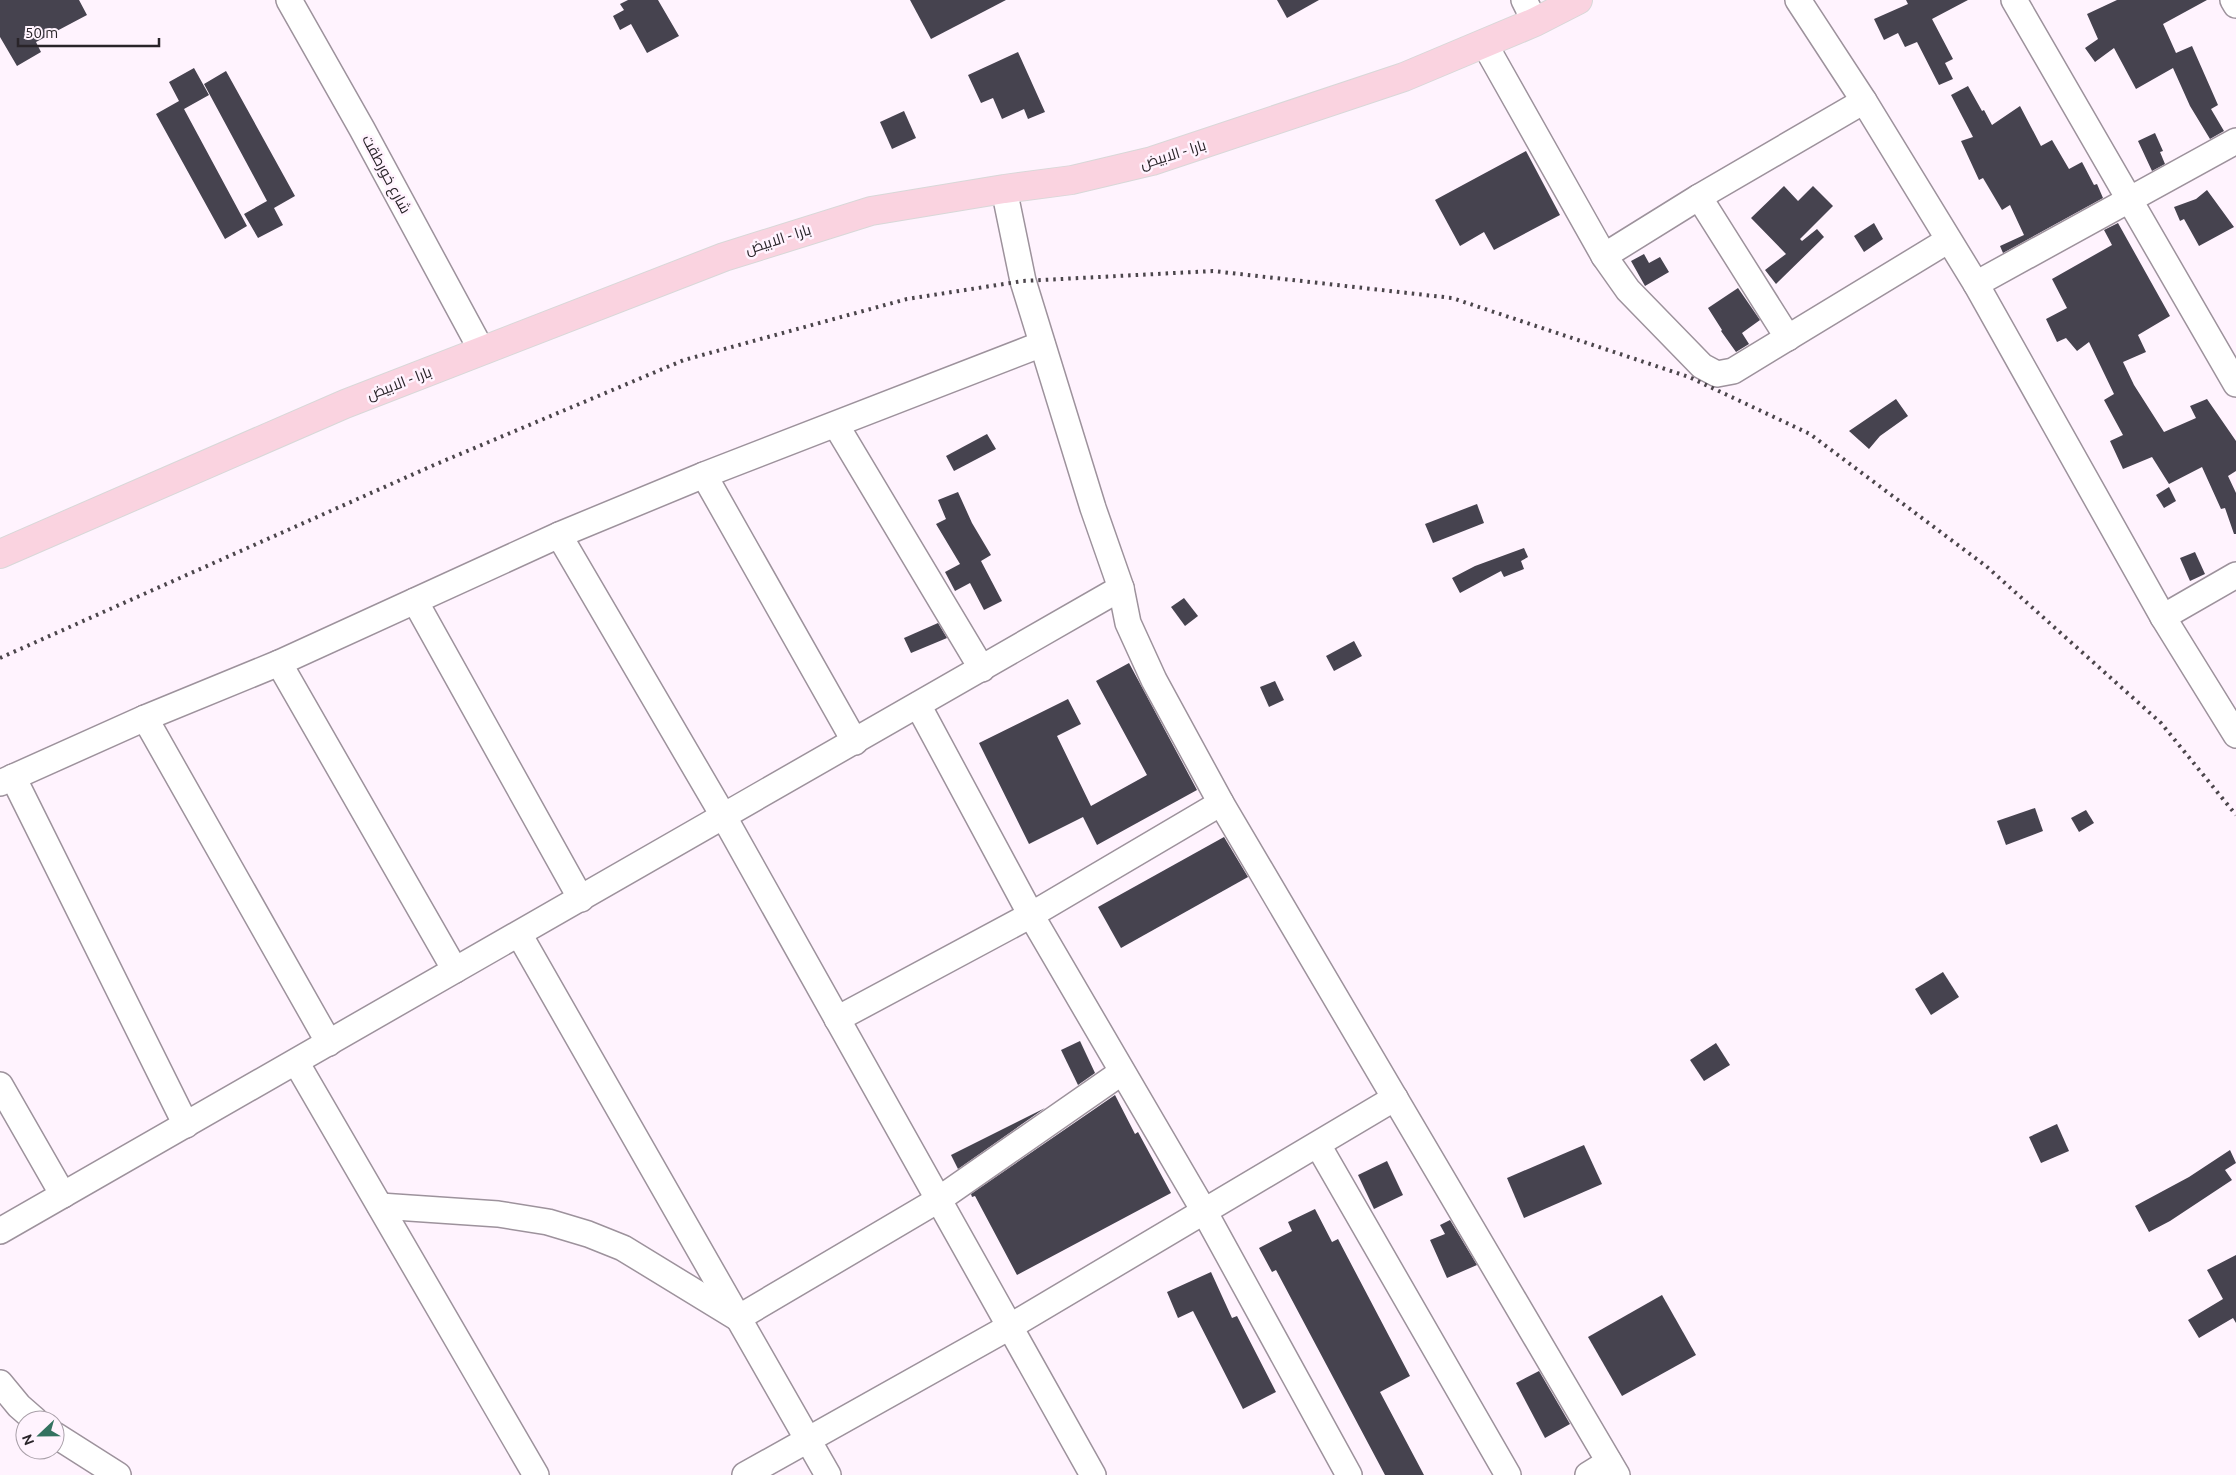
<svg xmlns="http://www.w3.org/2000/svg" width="2236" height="1475" font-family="Ubuntu,Cairo,sans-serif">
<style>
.building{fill:#46434f}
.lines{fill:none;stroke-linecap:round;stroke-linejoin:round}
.minor-casing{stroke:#9d929c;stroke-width:28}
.major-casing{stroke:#d8d8d8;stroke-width:30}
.minor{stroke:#fff;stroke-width:25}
.major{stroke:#fad3e0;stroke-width:28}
.rail{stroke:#4b454b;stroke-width:4;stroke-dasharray:2.5 5;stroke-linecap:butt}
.labels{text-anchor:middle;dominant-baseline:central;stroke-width:5;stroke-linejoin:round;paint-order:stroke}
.street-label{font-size:15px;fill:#292429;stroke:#fff3fe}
</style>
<rect width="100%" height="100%" fill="#fff3fe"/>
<g class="building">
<polygon points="0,0 79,0 87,15 36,42 41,52 17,66 0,37"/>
<polygon points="628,0 658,0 679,36 647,53 631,24 620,30 613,16 624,10 620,4"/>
<polygon points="910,0 1006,0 931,39"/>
<polygon points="1277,0 1319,0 1287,18"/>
<polygon points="1906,0 1968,0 1932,19 1953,59 1945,63 1953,79 1939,85 1917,42 1905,47 1898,33 1884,40 1874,19 1908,4"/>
<polygon points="2117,0 2207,0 2163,24 2176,53 2192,46 2218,105 2211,109 2224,131 2210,139 2190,106 2173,68 2136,89 2114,48 2095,62 2085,48 2098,39 2087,14"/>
<polygon points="1018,52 1045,112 1028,119 1024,109 1002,119 993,98 981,103 968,75"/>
<polygon points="194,68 209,95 184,109 247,226 225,239 156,114 179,101 169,82"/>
<polygon points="226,71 295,196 274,208 283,225 258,238 244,214 267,201 204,84"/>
<polygon points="1968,86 1982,111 1984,110 1992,125 2020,106 2041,146 2052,140 2069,169 2082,162 2094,185 2097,184 2103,198 2003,253 2000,246 2024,235 2010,205 2002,210 1983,178 1979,180 1961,141 1973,137 1951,95"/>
<polygon points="904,111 916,138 892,149 880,122"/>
<polygon points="2155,133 2163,151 2160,152 2165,164 2152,171 2138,141"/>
<polygon points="1526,151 1560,215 1494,250 1484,232 1460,246 1435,200"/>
<polygon points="1784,186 1798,201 1813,186 1833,206 1800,239 1802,241 1817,229 1824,237 1776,284 1765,270 1786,254 1751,218"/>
<polygon points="2207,190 2234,227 2199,246 2184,219 2180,221 2174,207 2196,199"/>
<polygon points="1874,223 1883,239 1864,252 1854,236"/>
<polygon points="2118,223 2170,316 2138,335 2146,352 2123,362 2134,385 2164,432 2196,418 2190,406 2207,399 2236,441 2236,471 2228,476 2236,493 2236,534 2234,534 2225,508 2221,509 2202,467 2169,484 2152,457 2123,469 2110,441 2123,435 2104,400 2114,394 2089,342 2077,351 2066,338 2057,342 2046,319 2067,308 2052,279 2112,245 2104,230"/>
<polygon points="1644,254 1649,263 1660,257 1669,272 1645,286 1631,261"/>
<polygon points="1738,288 1760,320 1742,333 1749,344 1736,352 1721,331 1722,330 1708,308"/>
<polygon points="1896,399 1908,416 1880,436 1869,449 1849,431"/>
<polygon points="987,434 996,449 954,471 946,456"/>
<polygon points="2169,487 2176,501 2164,508 2156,495"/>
<polygon points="958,492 972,523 991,555 981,561 1002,601 984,610 970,583 955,591 945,572 960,564 936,524 946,519 938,500"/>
<polygon points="1477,504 1484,523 1433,543 1425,524"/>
<polygon points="1524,548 1528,557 1521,561 1524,569 1504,577 1501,571 1460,593 1452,578 1475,566"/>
<polygon points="2195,552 2205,574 2190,581 2180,558"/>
<polygon points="1184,598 1198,616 1185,626 1171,607"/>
<polygon points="938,623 947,638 911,653 904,638"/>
<polygon points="1354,641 1362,656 1334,671 1326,656"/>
<polygon points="1129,663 1197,790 1097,845 1083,817 1029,844 979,743 1068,699 1081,724 1057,736 1091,806 1147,775 1096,681"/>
<polygon points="1275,681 1284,700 1269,707 1260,687"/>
<polygon points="2035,808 2043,831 2006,845 1997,821"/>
<polygon points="2086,810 2094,823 2079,832 2071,818"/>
<polygon points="1224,837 1248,877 1121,948 1098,907"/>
<polygon points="1943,972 1959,997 1931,1015 1915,989"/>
<polygon points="1080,1041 1095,1073 1078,1085 1061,1050"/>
<polygon points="1716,1043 1730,1065 1704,1081 1690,1060"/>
<polygon points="1115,1095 1135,1134 1138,1132 1171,1193 1017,1275 975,1196 972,1197 971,1194"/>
<polygon points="1045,1108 958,1169 951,1155"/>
<polygon points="2057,1124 2069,1151 2041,1163 2029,1137"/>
<polygon points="1584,1145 1602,1184 1524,1218 1507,1178"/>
<polygon points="2230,1150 2236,1163 2225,1170 2232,1180 2170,1221 2149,1232 2135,1206 2189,1177"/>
<polygon points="1387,1161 1403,1195 1374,1209 1358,1175"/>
<polygon points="1315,1209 1332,1242 1338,1239 1410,1376 1380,1392 1424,1475 1385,1475 1276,1270 1272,1272 1259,1248 1292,1231 1288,1222"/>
<polygon points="1450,1220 1477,1265 1447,1278 1430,1240 1445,1234 1440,1225"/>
<polygon points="2236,1255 2236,1323 2233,1318 2199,1338 2188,1320 2223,1299 2207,1270"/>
<polygon points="1211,1272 1232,1318 1237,1316 1276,1392 1243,1409 1193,1311 1178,1318 1167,1292"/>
<polygon points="1662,1295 1696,1355 1622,1396 1588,1337"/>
<polygon points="1539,1371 1570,1424 1545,1438 1516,1383"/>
</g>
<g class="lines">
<defs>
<g id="minor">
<polyline points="289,0 362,129 482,351"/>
<polyline points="1524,0 1535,22"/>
<polyline points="1798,0 1864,101 1976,284 2163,617 2236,735"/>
<polyline points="2014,0 2236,384"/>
<polyline points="2233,0 2236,5"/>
<polyline points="1484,43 1604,256 1628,290 1702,366 1717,374 1733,371 1947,241"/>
<polyline points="1004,189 1023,281 1093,508 1121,588 1128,623 1154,680 1221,803 1617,1475"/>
<polyline points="1699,197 1788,338"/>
<polyline points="1604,256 1699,197 1864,101"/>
<polyline points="1976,284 2236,141"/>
<polyline points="836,425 982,669"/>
<polyline points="704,475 855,742"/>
<polyline points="559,535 724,817 1093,1475"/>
<polyline points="415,601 581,899"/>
<polyline points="2163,617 2236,575"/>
<polyline points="279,663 455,970"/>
<polyline points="918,705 1031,915 1204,1211 1349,1475"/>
<polyline points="145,718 329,1043"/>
<polyline points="13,777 186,1125"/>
<polyline points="0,783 145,718 279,663 559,535 704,475 1042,344"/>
<polyline points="519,934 828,1475"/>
<polyline points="837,1019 1031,915 1221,803"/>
<polyline points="296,1062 536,1475"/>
<polyline points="0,1085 63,1195"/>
<polyline points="1318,1145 1508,1475"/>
<polyline points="380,1206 498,1214 548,1222 588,1234 623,1248 736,1317"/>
<polyline points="0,1231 1121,588"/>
<polyline points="738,1318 938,1200 1122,1072"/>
<polyline points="0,1383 19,1406 35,1420"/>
<polyline points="55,1435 118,1475"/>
<polyline points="745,1475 1011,1326 1395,1098"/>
<polyline points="1588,1475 1609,1462"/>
</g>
<polyline id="major" points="0,554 345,404 724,257 871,211 1004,189 1072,180 1152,161 1404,77 1535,22 1578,0"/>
</defs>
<use href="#minor" class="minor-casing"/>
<use href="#major" class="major-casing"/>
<use href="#minor" class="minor"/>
<use href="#major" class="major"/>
<polyline class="rail" points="0,658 434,465 684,360 907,299 1023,281 1213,271 1452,298 1689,377 1810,434 1986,566 2161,723 2236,815"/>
</g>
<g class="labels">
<g class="street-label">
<text transform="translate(1173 154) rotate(-17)">بارا - الابيض</text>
<text transform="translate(387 174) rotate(62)">شارع خورطقت</text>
<text transform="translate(778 239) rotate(-18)">بارا - الابيض</text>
<text transform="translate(399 383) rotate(-21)">بارا - الابيض</text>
</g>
</g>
<g transform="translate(40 1435) rotate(248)"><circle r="24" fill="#fff3fe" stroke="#a9a0a9"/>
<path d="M0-4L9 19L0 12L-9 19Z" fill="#337260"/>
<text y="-8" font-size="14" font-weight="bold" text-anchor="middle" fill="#292429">N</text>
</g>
<path d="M18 38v8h141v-8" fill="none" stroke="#292429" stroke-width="2.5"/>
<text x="25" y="38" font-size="15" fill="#292429" stroke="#fff3fe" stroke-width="4" paint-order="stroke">50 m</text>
</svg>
